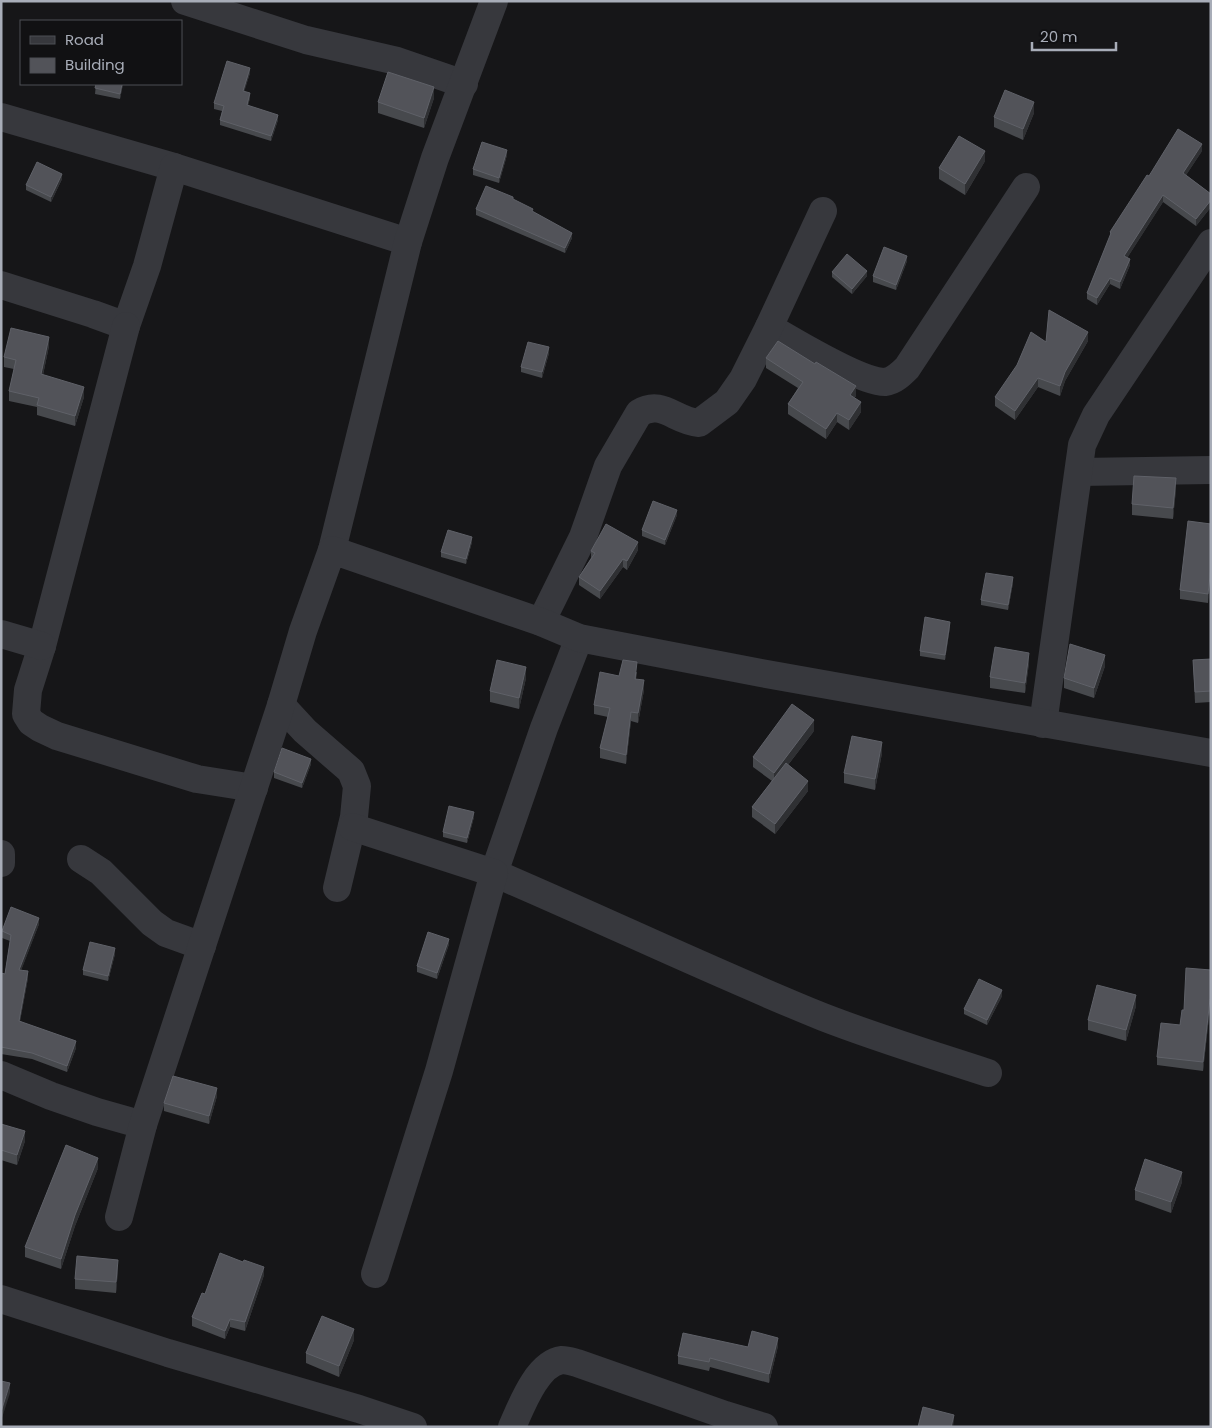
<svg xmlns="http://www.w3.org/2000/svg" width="1212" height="1428" font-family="Poppins,sans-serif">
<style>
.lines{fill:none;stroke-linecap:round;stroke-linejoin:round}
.minor{stroke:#37383d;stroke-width:28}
.wall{fill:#47494d}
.shaded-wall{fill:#2f3033}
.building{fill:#525359;stroke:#5f6168}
</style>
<rect width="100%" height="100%" fill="#161618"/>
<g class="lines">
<g class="minor">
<polyline points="185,1 306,40 397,61 464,84"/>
<polyline points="1,117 174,167"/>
<polyline points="1,285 93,314 126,326 147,266 174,167 408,242"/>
<polyline points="126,326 42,646 28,690 26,714 31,722 40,728 57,736 197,779 254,788"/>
<path d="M 769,327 C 793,341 860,382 885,382 C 894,381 901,374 907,368 L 1026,187"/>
<polyline points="1079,472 1211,470"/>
<polyline points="332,550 408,242 435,158 494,1"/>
<path d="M 541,622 L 583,537 L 608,466 L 639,413 C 662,399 675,421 699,423 L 727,402 L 743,379 L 769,327 L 823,211"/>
<polyline points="1,634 42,646"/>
<path d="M 579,638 L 544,728 L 494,873 C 604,920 712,972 823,1017 C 877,1038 933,1055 988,1073"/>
<polyline points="281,705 305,731 351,771 357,786 354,817 337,888"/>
<polyline points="1043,724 1082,445 1096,415 1211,243"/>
<polyline points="352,827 494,873 439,1071 375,1274"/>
<polyline points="1,854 1,863"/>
<polyline points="81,859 101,872 152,923 166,933 202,946"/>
<polyline points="1,1075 51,1096 97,1112 143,1125"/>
<polyline points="119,1217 143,1125 281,705 303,631 332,550 541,622 579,638 761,673 1211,753"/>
<polyline points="1,1299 168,1353 359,1409 413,1427"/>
<path d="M 512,1427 C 521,1407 537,1363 562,1360 C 567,1360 573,1362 577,1363 L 725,1415 L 764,1427"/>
</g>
</g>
<g class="wall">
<polygon points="250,73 244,91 250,98 248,105 278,120 271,141 220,125 220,120 222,111 214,109 214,103"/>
<polygon points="96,84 123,84 120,99 95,94"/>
<polygon points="434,98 424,128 378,113 378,102"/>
<polygon points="1034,113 1023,140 994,127 994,117"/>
<polygon points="1202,151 1186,175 1211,194 1211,207 1196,226 1163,202 1127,258 1130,265 1120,289 1110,284 1097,305 1087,299 1087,293 1110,237 1110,232 1149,176"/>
<polygon points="507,155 499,183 473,175 473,169"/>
<polygon points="985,161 965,195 939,179 939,168"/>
<polygon points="62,179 51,202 26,190 26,185"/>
<polygon points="513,200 572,238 565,253 476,215 476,209"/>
<polygon points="907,261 896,290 873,282 873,276"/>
<polygon points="832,272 867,276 852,294 832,277"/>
<polygon points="1088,341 1065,381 1060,396 1038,387 1015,420 995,406 995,397 1046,342"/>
<polygon points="49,346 43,375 84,397 75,426 37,415 37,407 9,401 9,391 14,369 4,367 4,357"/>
<polygon points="549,353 542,378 521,372 521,367"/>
<polygon points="766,358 856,396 854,398 861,412 849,430 837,422 826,439 788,414 788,404 798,388 766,368"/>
<polygon points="1176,489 1173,519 1132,515 1132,504"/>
<polygon points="677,515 665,545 642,536 642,530"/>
<polygon points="1211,524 1208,603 1180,599 1180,590"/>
<polygon points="472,542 466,564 441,557 441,552"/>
<polygon points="638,550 627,570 623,567 600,599 579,585 579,577 591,558 591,551"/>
<polygon points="1013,583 1008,610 981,605 981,600"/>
<polygon points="950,627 945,660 920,656 920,651"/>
<polygon points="1211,659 1211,702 1195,703 1193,660"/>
<polygon points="1029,663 1025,693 990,688 990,677"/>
<polygon points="1105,666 1094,698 1064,688 1064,678"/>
<polygon points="637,672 636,679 644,690 638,723 631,721 626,764 600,758 600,748 608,717 594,714 594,705 619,676"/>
<polygon points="526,678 519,709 490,702 490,691"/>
<polygon points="814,731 788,765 808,791 775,834 752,817 752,807 772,781 753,767 753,757"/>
<polygon points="882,753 875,790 844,783 844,773"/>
<polygon points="311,764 302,788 274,778 274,772"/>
<polygon points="474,817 467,843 443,837 443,832"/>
<polygon points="39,924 21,970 28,978 20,1021 76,1048 67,1072 32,1059 1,1054 1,973 5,974 10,941 2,938 2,931"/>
<polygon points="449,944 437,979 417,972 417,966"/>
<polygon points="115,954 108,981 83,975 83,970"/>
<polygon points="1211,970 1211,1008 1210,1008 1203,1071 1157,1065 1157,1057 1180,1025 1184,1010"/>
<polygon points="1002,996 987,1025 964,1014 964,1009"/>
<polygon points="1136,1006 1126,1041 1088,1030 1088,1020"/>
<polygon points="217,1096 209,1124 164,1111 164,1103"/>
<polygon points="1,1124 25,1141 17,1165 1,1160"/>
<polygon points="98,1168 75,1226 61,1269 25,1257 25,1247"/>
<polygon points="1182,1182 1171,1213 1135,1200 1135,1190"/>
<polygon points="118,1270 116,1293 75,1289 75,1279"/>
<polygon points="264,1275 245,1331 230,1327 225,1339 192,1326 192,1317 205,1294"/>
<polygon points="354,1340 339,1377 306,1363 306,1353"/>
<polygon points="778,1346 769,1383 710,1367 709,1371 678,1364 678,1356 748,1347"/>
</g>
<g class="shaded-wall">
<polygon points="250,68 250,73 243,96 243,91"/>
<polygon points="122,84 123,84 120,99 120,94"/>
<polygon points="434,87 434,98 424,128 424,118"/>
<polygon points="250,93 250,98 247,110 247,105"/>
<polygon points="1034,102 1034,113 1023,140 1023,129"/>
<polygon points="278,115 278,120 271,141 271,136"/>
<polygon points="1202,144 1202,151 1183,180 1183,173"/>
<polygon points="507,150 507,155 499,183 499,178"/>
<polygon points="985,151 985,161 965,195 965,184"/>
<polygon points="62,174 62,179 51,202 51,197"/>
<polygon points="1163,195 1163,202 1124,263 1124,256"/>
<polygon points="1211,200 1211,207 1196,226 1196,219"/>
<polygon points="572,233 572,238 565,253 565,248"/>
<polygon points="907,256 907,261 896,290 896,285"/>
<polygon points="1130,259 1130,265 1120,289 1120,282"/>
<polygon points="867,271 867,276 852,294 852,289"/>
<polygon points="1110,278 1110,284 1097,305 1097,298"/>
<polygon points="1088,332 1088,341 1065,381 1060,396 1060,386 1065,372"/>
<polygon points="49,337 49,346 41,384 41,374"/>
<polygon points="549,347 549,353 542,378 542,372"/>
<polygon points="1038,378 1038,387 1015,420 1015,411"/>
<polygon points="856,386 856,396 850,404 850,395"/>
<polygon points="84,387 84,397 75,426 75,416"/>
<polygon points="861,402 861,412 849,430 849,420"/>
<polygon points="837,413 837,422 826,439 826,429"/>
<polygon points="1176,478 1176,489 1173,519 1173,508"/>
<polygon points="677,510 677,515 665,545 665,540"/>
<polygon points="472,537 472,542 466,564 466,559"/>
<polygon points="638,542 638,550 627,570 627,561"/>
<polygon points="623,559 623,567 600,599 600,591"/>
<polygon points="1211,567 1211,576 1208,603 1208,594"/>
<polygon points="1013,577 1013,583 1008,610 1008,605"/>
<polygon points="950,622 950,627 945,660 945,655"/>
<polygon points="1029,653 1029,663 1025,693 1025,683"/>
<polygon points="1105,655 1105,666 1094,698 1094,688"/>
<polygon points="526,667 526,678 519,709 519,698"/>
<polygon points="644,680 644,690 638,723 638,713"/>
<polygon points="631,712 631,721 626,764 626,755"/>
<polygon points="814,720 814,731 774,783 774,773"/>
<polygon points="882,742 882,753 875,790 875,779"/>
<polygon points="311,759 311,764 302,788 302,783"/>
<polygon points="808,781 808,791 775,834 775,824"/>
<polygon points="474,812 474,817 467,843 467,838"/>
<polygon points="39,918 39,924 19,976 19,970"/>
<polygon points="449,939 449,944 437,979 437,973"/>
<polygon points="115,948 115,954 108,981 108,976"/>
<polygon points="28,971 28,978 19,1027 19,1021"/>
<polygon points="1002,990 1002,996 987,1025 987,1020"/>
<polygon points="1136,995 1136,1006 1126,1041 1126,1030"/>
<polygon points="1210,999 1210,1008 1203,1071 1203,1062"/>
<polygon points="76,1041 76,1048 67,1072 67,1066"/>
<polygon points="217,1088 217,1096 209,1124 209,1116"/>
<polygon points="25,1131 25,1141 17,1165 17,1155"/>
<polygon points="98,1158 98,1168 75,1226 61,1269 61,1259 75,1215"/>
<polygon points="1182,1172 1182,1182 1171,1213 1171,1202"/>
<polygon points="118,1260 118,1270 116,1293 116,1282"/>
<polygon points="264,1267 264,1275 245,1331 245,1322"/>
<polygon points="230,1319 230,1327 225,1339 225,1331"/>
<polygon points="354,1329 354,1340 339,1377 339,1366"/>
<polygon points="778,1338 778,1346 769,1383 769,1374"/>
<polygon points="10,1383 10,1393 1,1421 1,1412"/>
<polygon points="954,1415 954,1421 953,1427 951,1427"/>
</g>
<g class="building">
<polygon points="227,61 250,68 243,91 250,93 247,105 278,115 271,136 220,120 224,106 214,103"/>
<polygon points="388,72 434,87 424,118 378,102"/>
<polygon points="96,84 122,84 120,94 95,88"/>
<polygon points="1005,90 1034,102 1023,129 994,117"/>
<polygon points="1178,129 1202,144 1183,173 1211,194 1211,200 1196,219 1163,195 1124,256 1130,259 1120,282 1110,278 1097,298 1087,293 1111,233 1110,232 1147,175 1149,176"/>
<polygon points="959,136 985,151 965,184 939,168"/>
<polygon points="482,142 507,150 499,178 473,169"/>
<polygon points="37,162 62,174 51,197 26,185"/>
<polygon points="486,186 513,197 513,199 533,209 532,211 572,233 565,248 476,209"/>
<polygon points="884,247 907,256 896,285 873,276"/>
<polygon points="847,254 867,271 852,289 832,272"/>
<polygon points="1049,310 1088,332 1065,372 1060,386 1038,378 1015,411 995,397 1017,365 1031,332 1046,342"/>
<polygon points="11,328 49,337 41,374 84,387 75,416 37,405 39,398 9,391 16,360 4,357"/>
<polygon points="778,341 815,364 816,362 856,386 850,395 861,402 849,420 837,413 826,429 788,404 803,382 766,358"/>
<polygon points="528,342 549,347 542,372 521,367"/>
<polygon points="1134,476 1176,478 1173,508 1132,504"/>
<polygon points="653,501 677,510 665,540 642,530"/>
<polygon points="1188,521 1211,524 1211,567 1208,594 1180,590"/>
<polygon points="606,524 638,542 627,561 623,559 600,591 579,577 595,553 591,551"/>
<polygon points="448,530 472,537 466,559 441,552"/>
<polygon points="986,573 1013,577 1008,605 981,600"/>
<polygon points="925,617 950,622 945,655 920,651"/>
<polygon points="1070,644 1105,655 1094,688 1064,678"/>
<polygon points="995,647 1029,653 1025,683 990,677"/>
<polygon points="1211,659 1211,691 1195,692 1193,660"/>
<polygon points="497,660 526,667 519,698 490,691"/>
<polygon points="623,660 637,662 635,679 644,680 638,713 631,712 626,755 600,748 610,708 594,705 600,672 619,676"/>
<polygon points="792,704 814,720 774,773 753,757"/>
<polygon points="852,736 882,742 875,779 844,773"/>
<polygon points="282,748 311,759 302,783 274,772"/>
<polygon points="786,763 808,781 775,824 752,807"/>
<polygon points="449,806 474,812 467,838 443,832"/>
<polygon points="11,907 39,918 19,970 28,971 19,1021 76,1041 67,1066 32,1053 1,1047 1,973 5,974 11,935 2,931"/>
<polygon points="428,932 449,939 437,973 417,966"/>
<polygon points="90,942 115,948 108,976 83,970"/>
<polygon points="1186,968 1211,970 1211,1000 1210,999 1203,1062 1157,1057 1161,1023 1180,1025 1182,1010 1184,1010"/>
<polygon points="979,979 1002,990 987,1020 964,1009"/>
<polygon points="1097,985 1136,995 1126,1030 1088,1020"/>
<polygon points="173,1076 217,1088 209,1116 164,1103"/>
<polygon points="1,1124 25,1131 17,1155 1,1150"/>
<polygon points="66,1145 98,1158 75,1215 61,1259 25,1247"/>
<polygon points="1145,1159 1182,1172 1171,1202 1135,1190"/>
<polygon points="220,1253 243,1262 244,1260 264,1267 245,1322 230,1319 225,1331 192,1317 202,1293 205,1294"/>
<polygon points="77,1256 118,1260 116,1282 75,1279"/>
<polygon points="322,1316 354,1329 339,1366 306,1353"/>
<polygon points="752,1331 778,1338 769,1374 710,1358 709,1362 678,1356 683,1333 748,1347"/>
<polygon points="1,1381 10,1383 1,1412"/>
<polygon points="923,1407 954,1415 951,1427 918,1427"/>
</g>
<rect width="1212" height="1428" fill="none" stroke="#a8adb8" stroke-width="5"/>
<rect x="20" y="20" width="162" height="65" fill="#111113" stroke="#4d4f55"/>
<rect x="30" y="36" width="25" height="8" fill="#37383d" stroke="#4d4f55"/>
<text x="65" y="45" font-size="15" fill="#a8adb8">Road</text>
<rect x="30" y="58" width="25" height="15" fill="#525359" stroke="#4d4f55"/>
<text x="65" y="70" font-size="15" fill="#a8adb8">Building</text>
<path d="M1032 42v8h84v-8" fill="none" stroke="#a8adb8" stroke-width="2.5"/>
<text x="1040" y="42" font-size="15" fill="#a8adb8" stroke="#111113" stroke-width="4" paint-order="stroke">20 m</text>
</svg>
